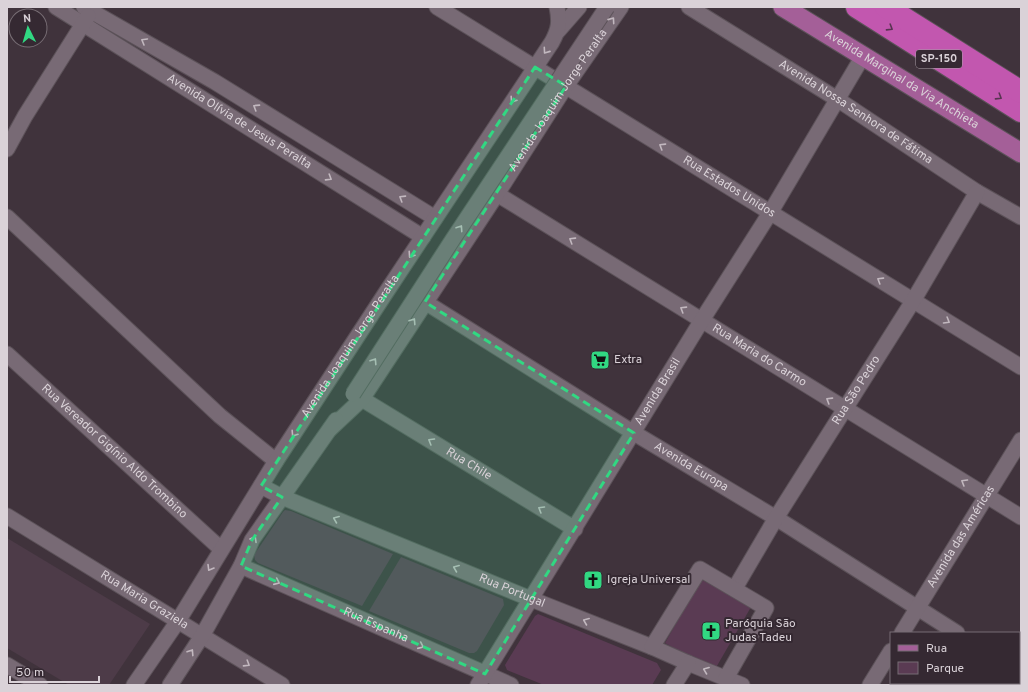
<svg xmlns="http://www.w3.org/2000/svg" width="1028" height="692" font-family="Overpass,sans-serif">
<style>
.built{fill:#4d3b48}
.green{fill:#5a3b53}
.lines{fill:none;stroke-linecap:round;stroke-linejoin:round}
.minor-casing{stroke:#5c5259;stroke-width:17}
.major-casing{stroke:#5c5259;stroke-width:21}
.highway-casing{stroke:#5c5259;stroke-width:24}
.minor{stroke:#786a75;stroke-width:15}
.major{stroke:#a45f98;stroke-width:19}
.highway{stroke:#c257af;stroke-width:22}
.minor-bridge-casing{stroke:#5c5259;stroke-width:17;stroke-linecap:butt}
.minor-bridge{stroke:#786a75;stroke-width:15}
.oneway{stroke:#c2b8bf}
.oneway2{stroke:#583451}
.marked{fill:#31d882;fill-opacity:0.2;stroke:#31d882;stroke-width:3;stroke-dasharray:8 5;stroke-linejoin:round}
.labels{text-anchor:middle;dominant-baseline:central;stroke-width:4;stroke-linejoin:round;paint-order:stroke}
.shield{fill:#352932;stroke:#a89fa6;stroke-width:1}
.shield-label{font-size:11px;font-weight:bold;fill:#dad2d8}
.street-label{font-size:12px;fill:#dad2d8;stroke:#352932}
.poi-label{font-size:12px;fill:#dad2d8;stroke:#352932;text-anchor:start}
</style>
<rect width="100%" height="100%" fill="#40333c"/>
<polygon class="built" points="7,538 150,624 109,685 69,685 7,648"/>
<g class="green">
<polygon points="285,510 291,511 393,554 362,606 258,563 255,560 254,555 283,512"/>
<polygon points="401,557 503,599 504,605 477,651 474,653 469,653 369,611"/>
<polygon points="701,579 751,607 714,671 665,643"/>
<polygon points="538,614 657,663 661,670 652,685 544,685 507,670 505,665 535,616"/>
</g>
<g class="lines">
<defs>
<g id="minor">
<path id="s1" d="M 56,7 L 423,237"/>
<polyline points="84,7 215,82 435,218"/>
<path id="s2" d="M 437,7 L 1021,367"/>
<path id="s3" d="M 689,7 L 837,99 L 977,192 L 1021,217"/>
<polyline points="558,31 579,7"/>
<polyline points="7,149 25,116 88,16"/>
<path id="s4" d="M 497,194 L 1021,517"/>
<polyline points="7,217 220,416 276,461"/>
<path id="s5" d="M 425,302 L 634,433 L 776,518 L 957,633"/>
<path id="s6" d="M 7,354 L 221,549"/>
<path id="s7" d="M 362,399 L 575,529"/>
<path id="s8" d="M 330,429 L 362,399 L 497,194 L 566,86 L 621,7"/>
<path id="s9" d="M 261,486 L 282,497 L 531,599 L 652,647 L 688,663 L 742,685"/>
<path id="s10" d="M 7,516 L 282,685"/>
<path id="s11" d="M 241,566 L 511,685"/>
<path id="s12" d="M 735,588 L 776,518 L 913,301 L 977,192"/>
<path id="s13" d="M 902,633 L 1021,440"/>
<polyline points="652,647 700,569 766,608 726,678"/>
<polyline points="7,665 40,685"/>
<polyline points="1019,672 1021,673"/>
<path id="s14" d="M 134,685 L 178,621 L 276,461 L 385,294 L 552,42 C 559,29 560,22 557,7"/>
<polyline points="170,685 202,636 241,566 252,540 336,420"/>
<path id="s15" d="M 478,685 L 702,320 L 770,213 L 863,56"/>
<polyline points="674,685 688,663"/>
<polyline points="870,685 891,651"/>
</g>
<g id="major">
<path id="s16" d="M 783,7 L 1021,153"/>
</g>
<g id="highway">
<polyline points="857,7 1021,111"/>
<polyline points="886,7 1021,92"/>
</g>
</defs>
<use href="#minor" class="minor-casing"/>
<use href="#major" class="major-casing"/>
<use href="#highway" class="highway-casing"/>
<use href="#minor" class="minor"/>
<use href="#major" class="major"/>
<use href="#highway" class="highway"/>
<defs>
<polyline id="minor-bridge" points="353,394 453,239 607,7"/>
</defs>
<use href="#minor-bridge" class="minor-bridge-casing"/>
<use href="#minor-bridge" class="minor-bridge"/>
</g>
<defs><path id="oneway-chevron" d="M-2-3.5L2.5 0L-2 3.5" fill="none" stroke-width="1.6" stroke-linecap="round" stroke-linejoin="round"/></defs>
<g class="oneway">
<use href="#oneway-chevron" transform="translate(612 20) rotate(-55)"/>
<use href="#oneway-chevron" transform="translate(144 41) rotate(-150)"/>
<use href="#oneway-chevron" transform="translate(546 51) rotate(125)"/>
<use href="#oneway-chevron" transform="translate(513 100) rotate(123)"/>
<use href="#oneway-chevron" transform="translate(256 107) rotate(-148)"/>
<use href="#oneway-chevron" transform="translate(662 146) rotate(-148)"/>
<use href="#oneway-chevron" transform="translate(329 178) rotate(32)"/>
<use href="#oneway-chevron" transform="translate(402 198) rotate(-148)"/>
<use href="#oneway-chevron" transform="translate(460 228) rotate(-56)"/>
<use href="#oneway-chevron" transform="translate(572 240) rotate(-148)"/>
<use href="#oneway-chevron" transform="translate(411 255) rotate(124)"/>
<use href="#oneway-chevron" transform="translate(880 280) rotate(-148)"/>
<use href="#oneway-chevron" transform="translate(683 309) rotate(-148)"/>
<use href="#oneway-chevron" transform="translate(413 321) rotate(-57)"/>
<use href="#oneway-chevron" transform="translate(947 321) rotate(31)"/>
<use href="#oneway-chevron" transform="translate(374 361) rotate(-57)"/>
<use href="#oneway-chevron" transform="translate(829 400) rotate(-148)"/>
<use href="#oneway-chevron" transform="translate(294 434) rotate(123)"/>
<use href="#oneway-chevron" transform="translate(431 441) rotate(-149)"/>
<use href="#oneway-chevron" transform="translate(964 482) rotate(-149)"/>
<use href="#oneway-chevron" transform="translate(541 509) rotate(-149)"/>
<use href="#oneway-chevron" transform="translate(336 519) rotate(-158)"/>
<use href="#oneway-chevron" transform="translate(254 539) rotate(-60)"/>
<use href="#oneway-chevron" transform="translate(210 568) rotate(121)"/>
<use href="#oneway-chevron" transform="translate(456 568) rotate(-158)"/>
<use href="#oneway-chevron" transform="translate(277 582) rotate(24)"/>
<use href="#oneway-chevron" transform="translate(586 621) rotate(-158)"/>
<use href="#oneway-chevron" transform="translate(421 646) rotate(24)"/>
<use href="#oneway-chevron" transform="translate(191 652) rotate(-57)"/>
<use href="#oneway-chevron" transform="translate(247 664) rotate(32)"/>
<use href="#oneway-chevron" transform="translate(706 670) rotate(-159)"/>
</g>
<g class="oneway2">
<use href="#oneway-chevron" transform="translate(890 28) rotate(32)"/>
<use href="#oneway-chevron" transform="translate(999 97) rotate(32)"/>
</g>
<path class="marked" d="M 535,67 L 566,86 L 425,302 L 634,433 L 485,674 L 241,566 L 252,540 L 282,497 L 261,486 Z"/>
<defs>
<symbol id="supermarket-square" viewBox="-11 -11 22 22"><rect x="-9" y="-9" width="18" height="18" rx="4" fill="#31d882" stroke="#352932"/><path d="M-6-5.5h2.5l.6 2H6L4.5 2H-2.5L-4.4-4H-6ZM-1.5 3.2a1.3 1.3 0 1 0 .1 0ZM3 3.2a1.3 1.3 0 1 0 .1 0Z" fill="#111"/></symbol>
<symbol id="church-square" viewBox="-11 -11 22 22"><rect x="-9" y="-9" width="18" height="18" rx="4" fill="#31d882" stroke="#352932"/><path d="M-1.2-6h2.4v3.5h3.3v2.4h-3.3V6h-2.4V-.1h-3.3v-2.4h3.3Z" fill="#111"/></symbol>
</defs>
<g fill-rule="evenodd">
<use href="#supermarket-square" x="589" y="349" width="22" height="22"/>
<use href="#church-square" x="582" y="569" width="22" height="22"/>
<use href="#church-square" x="700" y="620" width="22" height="22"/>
</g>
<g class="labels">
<rect class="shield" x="916" y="50" width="46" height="18" rx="3"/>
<g class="shield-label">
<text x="939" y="59">SP-150</text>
</g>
<g class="street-label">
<text stroke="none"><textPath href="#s16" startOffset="139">Avenida Marginal da Via Anchieta</textPath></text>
<text stroke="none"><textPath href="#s8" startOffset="401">Avenida Joaquim Jorge Peralta</textPath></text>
<text stroke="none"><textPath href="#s3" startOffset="197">Avenida Nossa Senhora de Fátima</textPath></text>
<text stroke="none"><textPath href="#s1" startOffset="216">Avenida Olívia de Jesus Peralta</textPath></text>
<text stroke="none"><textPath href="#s2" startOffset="343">Rua Estados Unidos</textPath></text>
<text stroke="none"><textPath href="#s14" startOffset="402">Avenida Joaquim Jorge Peralta</textPath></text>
<text stroke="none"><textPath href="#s4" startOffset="308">Rua Maria do Carmo</textPath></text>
<text stroke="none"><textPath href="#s12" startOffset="232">Rua São Pedro</textPath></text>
<text stroke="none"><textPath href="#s15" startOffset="344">Avenida Brasil</textPath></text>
<text stroke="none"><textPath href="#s6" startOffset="145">Rua Vereador Gigínio Aldo Trombino</textPath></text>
<text stroke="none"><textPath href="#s7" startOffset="125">Rua Chile</textPath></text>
<text stroke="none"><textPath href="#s5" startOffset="313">Avenida Europa</textPath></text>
<text stroke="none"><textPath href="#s13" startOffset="113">Avenida das Américas</textPath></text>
<text stroke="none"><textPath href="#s9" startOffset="272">Rua Portugal</textPath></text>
<text stroke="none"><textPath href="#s10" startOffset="161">Rua Maria Graziela</textPath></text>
<text stroke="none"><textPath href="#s11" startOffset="147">Rua Espanha</textPath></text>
</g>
<g class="poi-label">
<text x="614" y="360">Extra</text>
<text x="607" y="580">Igreja Universal</text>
<text x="725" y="624">Paróquia São<tspan x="725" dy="14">Judas Tadeu</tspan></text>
</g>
</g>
<rect width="1028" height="692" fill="none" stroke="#dad2d8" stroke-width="16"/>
<rect x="890" y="632" width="130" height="52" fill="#352932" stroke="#776d74"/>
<rect x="898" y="645" width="20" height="6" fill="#a45f98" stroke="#776d74"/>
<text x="926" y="652" font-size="12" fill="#dad2d8">Rua</text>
<rect x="898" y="662" width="20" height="12" fill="#5a3b53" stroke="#776d74"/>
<text x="926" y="672" font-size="12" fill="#dad2d8">Parque</text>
<g transform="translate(28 28) rotate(355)"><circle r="19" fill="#352932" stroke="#776d74"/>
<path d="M0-3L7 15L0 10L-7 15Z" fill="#31d882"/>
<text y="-6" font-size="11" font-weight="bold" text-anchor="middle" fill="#dad2d8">N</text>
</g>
<path d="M10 676v6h89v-6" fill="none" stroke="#dad2d8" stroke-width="2"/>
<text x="16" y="676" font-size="12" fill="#dad2d8" stroke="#352932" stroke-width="3" paint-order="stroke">50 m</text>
</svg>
